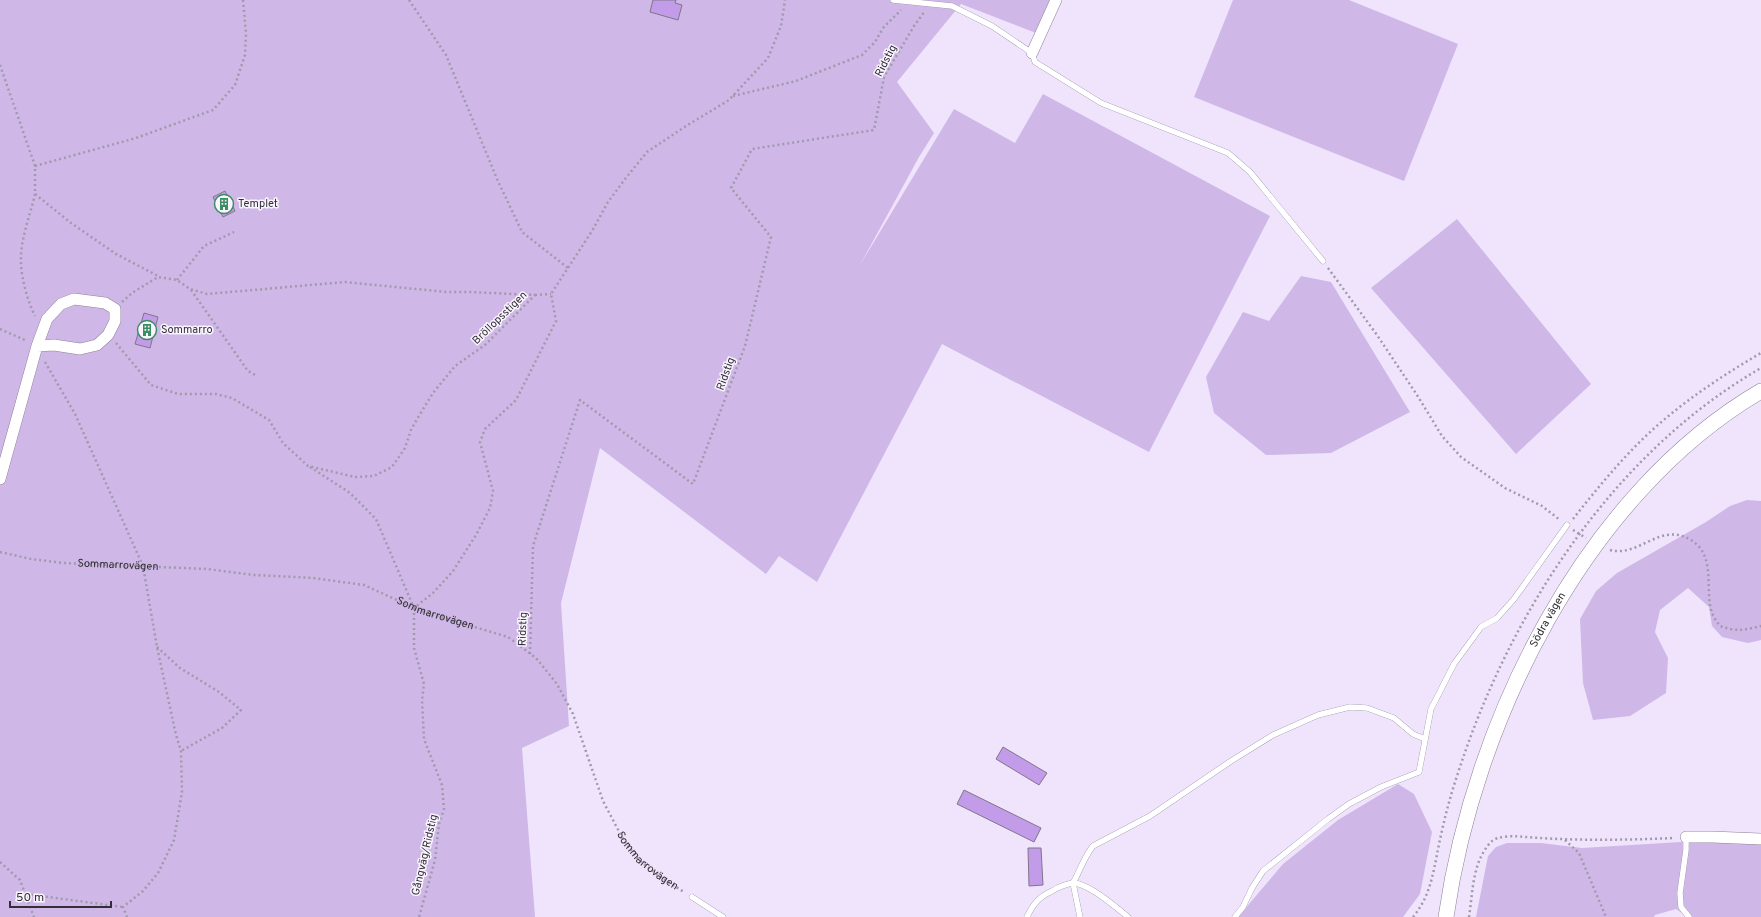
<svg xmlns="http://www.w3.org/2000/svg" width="1761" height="917" font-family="Overpass,sans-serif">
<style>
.green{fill:#cfb8e7}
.building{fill:#c29ce8;stroke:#7f758a}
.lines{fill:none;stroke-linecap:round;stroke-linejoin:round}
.lane-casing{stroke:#8c8298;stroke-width:6}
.street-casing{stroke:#8c8298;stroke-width:12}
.secondary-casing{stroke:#8c8298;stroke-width:16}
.path{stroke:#a199ab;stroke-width:2.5;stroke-dasharray:2 3;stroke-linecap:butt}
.lane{stroke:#fff;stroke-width:5.5}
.street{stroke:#fff;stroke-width:11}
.secondary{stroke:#fff;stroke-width:15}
.labels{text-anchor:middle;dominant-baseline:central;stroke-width:3;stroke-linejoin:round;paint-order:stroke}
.street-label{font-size:11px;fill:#332e37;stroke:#f9f4fe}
.poi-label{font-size:11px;fill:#332e37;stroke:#f9f4fe;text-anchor:start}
</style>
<rect width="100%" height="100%" fill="#efe4fc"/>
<g class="green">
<polygon points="0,0 1051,0 1036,33 961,4 897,82 934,133 919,157 860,265 954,109 1015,143 1043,94 1270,216 1149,452 942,344 817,582 779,556 766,574 600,448 561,603 569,726 522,748 535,917 0,917"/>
<polygon points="1233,0 1349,0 1458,44 1404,181 1194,97"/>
<polygon points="1457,219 1591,384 1516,454 1371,288"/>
<polygon points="1301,276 1331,282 1410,412 1331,453 1266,455 1214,413 1206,377 1243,312 1269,321"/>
<polygon points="1747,500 1761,501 1761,640 1748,643 1722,637 1712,626 1709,607 1688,588 1660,610 1655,632 1668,658 1666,693 1630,716 1593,720 1583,683 1580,619 1596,591 1617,573 1706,522 1730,506"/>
<polygon points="1398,784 1414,794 1432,832 1420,894 1403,917 1238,917 1283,864 1338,820"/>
<polygon points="1697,841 1761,843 1761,917 1688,917 1676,909 1655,915 1654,917 1476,917 1488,856 1496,847 1507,843 1541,843 1582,848"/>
</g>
<g class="building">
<polygon points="653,0 676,0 675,3 682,5 678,20 650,12"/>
<polygon points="225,191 235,211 223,217 213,197"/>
<polygon points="144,313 158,317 150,348 135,344"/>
<polygon points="1003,747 1047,773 1039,785 996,759"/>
<polygon points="964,790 1041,828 1034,842 957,804"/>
<polygon points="1028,848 1041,848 1043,885 1029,886"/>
</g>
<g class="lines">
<defs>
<g id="lane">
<polyline points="893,0 952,6 992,26 1032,53 1035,62 1101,103 1228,153 1250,172 1323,261"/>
<polyline points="1686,837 1686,850 1680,893 1681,907 1689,917"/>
<polyline points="692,897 723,917"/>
<path d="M 1027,917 C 1033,904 1039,897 1052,891 C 1057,888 1067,884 1073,883 C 1088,883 1116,907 1128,917"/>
<path d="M 1080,917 L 1073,883 C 1080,871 1084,857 1093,846 L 1150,816 L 1231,761 L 1273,735 L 1318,715 L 1350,707 L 1367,708 L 1394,718 L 1413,734 L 1425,739"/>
<polyline points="1235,917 1243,907 1252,888 1263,871 1328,819 1349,804 1381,787 1419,772 1431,709 1454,664 1481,627 1497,618 1514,599 1567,525"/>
</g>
<g id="street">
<polyline points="1032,53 1056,0"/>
<polyline points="0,479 37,346 47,319 61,304 74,299 105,303 115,309 115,321 108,335 97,345 80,349 54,345 37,346"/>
<polyline points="1686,837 1712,837 1761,839"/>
</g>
<g id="secondary">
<path id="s2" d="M 1446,917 C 1474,721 1585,494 1761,391"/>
</g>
</defs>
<use href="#lane" class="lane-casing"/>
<use href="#street" class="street-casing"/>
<use href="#secondary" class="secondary-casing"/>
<g class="path">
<polyline points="409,0 446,55 497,179 522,232 568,268"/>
<polyline points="0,65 35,166 35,194 71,223 116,254 158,276"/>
<polyline points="733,96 796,81 862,55 875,42 883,28 901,10"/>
<polyline points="35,166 136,138 213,110 235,85 245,55 246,33 243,0"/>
<path d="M 35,194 C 30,216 20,240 21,262 C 21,278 28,302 35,316"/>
<polyline points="1328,268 1377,335 1417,395 1442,436 1461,457 1505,488 1542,506 1560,520"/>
<polyline points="177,280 204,246 234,232"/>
<polyline points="191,290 248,371 257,376"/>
<polyline points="535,295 551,294"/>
<polyline points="0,329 27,341"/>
<polyline points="116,343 151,385 178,394 216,394 232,398 269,420 283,443 308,466 355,477 374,476 392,467 405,448 411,430 417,419 433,393 455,366 485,345 535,295 470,292 446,292 345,282 207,294 190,289 177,280 158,277 132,293 122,302"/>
<polyline points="45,362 75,414 143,566 157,647 176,735 181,751 182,792 174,840 158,873 143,891 123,907 127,917"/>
<polyline points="310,467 350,493 376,519 414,608 433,593 453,571 476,535 490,508 493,491 480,442 485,429 516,400 556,321 551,294 592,231 608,202 625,179 647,152 686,126 729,100 768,58 781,26 785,0"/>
<path d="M 1573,519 C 1599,486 1627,452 1659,424 C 1690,397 1725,374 1761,353"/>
<polyline points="1573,530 1586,538"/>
<path d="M 1610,550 C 1639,558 1660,521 1691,540 C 1717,556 1704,589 1712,613 C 1714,618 1717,622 1720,626 C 1737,632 1744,630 1761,626"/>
<path id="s1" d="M 0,552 L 31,559 L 64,563 L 207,569 L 254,575 L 313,578 L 364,585 L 421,611 L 508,637 L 536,658 L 557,684 L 573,714 L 603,801 L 624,841 L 639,860 L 659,876 L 684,892"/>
<polyline points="414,608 414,648 424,684 422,700 424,739 442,785 444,809 439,824 435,860 419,917"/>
<polyline points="157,647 180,668 219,692 241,710 222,728 181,751"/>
<polyline points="530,654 533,546 580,400 693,484 745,346 771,237 731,188 752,149 874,130 884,77 914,26 925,11"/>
<polyline points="1565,840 1579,853 1606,917"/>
<polyline points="0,862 20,880 34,917"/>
<polyline points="26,894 123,907"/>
<path d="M 1413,917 C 1433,893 1434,865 1441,835 C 1446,812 1452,790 1460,767 C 1512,609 1615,452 1761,368"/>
<path d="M 1469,917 C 1473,892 1472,862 1491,842 C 1497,835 1517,836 1526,837 C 1576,841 1625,840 1675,838"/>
</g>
<use href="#lane" class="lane"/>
<use href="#street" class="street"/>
<use href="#secondary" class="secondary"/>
</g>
<defs>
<symbol id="building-ring" viewBox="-11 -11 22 22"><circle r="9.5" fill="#f9f4fe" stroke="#3a8e61" stroke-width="1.5"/><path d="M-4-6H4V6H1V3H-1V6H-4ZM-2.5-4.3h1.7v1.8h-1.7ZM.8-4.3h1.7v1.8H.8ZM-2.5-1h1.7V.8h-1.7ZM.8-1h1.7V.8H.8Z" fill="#3a8e61"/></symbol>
</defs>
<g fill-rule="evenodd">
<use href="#building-ring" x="213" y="193" width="22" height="22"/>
<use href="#building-ring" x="136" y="319" width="22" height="22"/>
</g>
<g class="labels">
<g class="street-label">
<text transform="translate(886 61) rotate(-63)">Ridstig</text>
<text transform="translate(500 318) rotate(-44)">Bröllopsstigen</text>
<text transform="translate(726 374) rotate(-70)">Ridstig</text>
<text stroke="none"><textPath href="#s1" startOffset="119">Sommarrovägen</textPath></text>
<text stroke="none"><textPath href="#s1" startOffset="443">Sommarrovägen</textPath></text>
<text stroke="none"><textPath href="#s2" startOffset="316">Södra vägen</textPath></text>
<text transform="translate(523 629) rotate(-88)">Ridstig</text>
<text transform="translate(425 855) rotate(-77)">Gångväg/Ridstig</text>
<text stroke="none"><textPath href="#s1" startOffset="790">Sommarrovägen</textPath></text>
</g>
<g class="poi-label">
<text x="238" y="204">Templet</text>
<text x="161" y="330">Sommarro</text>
</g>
</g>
<path d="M10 901v6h101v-6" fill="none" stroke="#332e37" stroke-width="2"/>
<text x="16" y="901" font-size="12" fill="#332e37" stroke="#f9f4fe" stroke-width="3" paint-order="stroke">50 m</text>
</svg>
